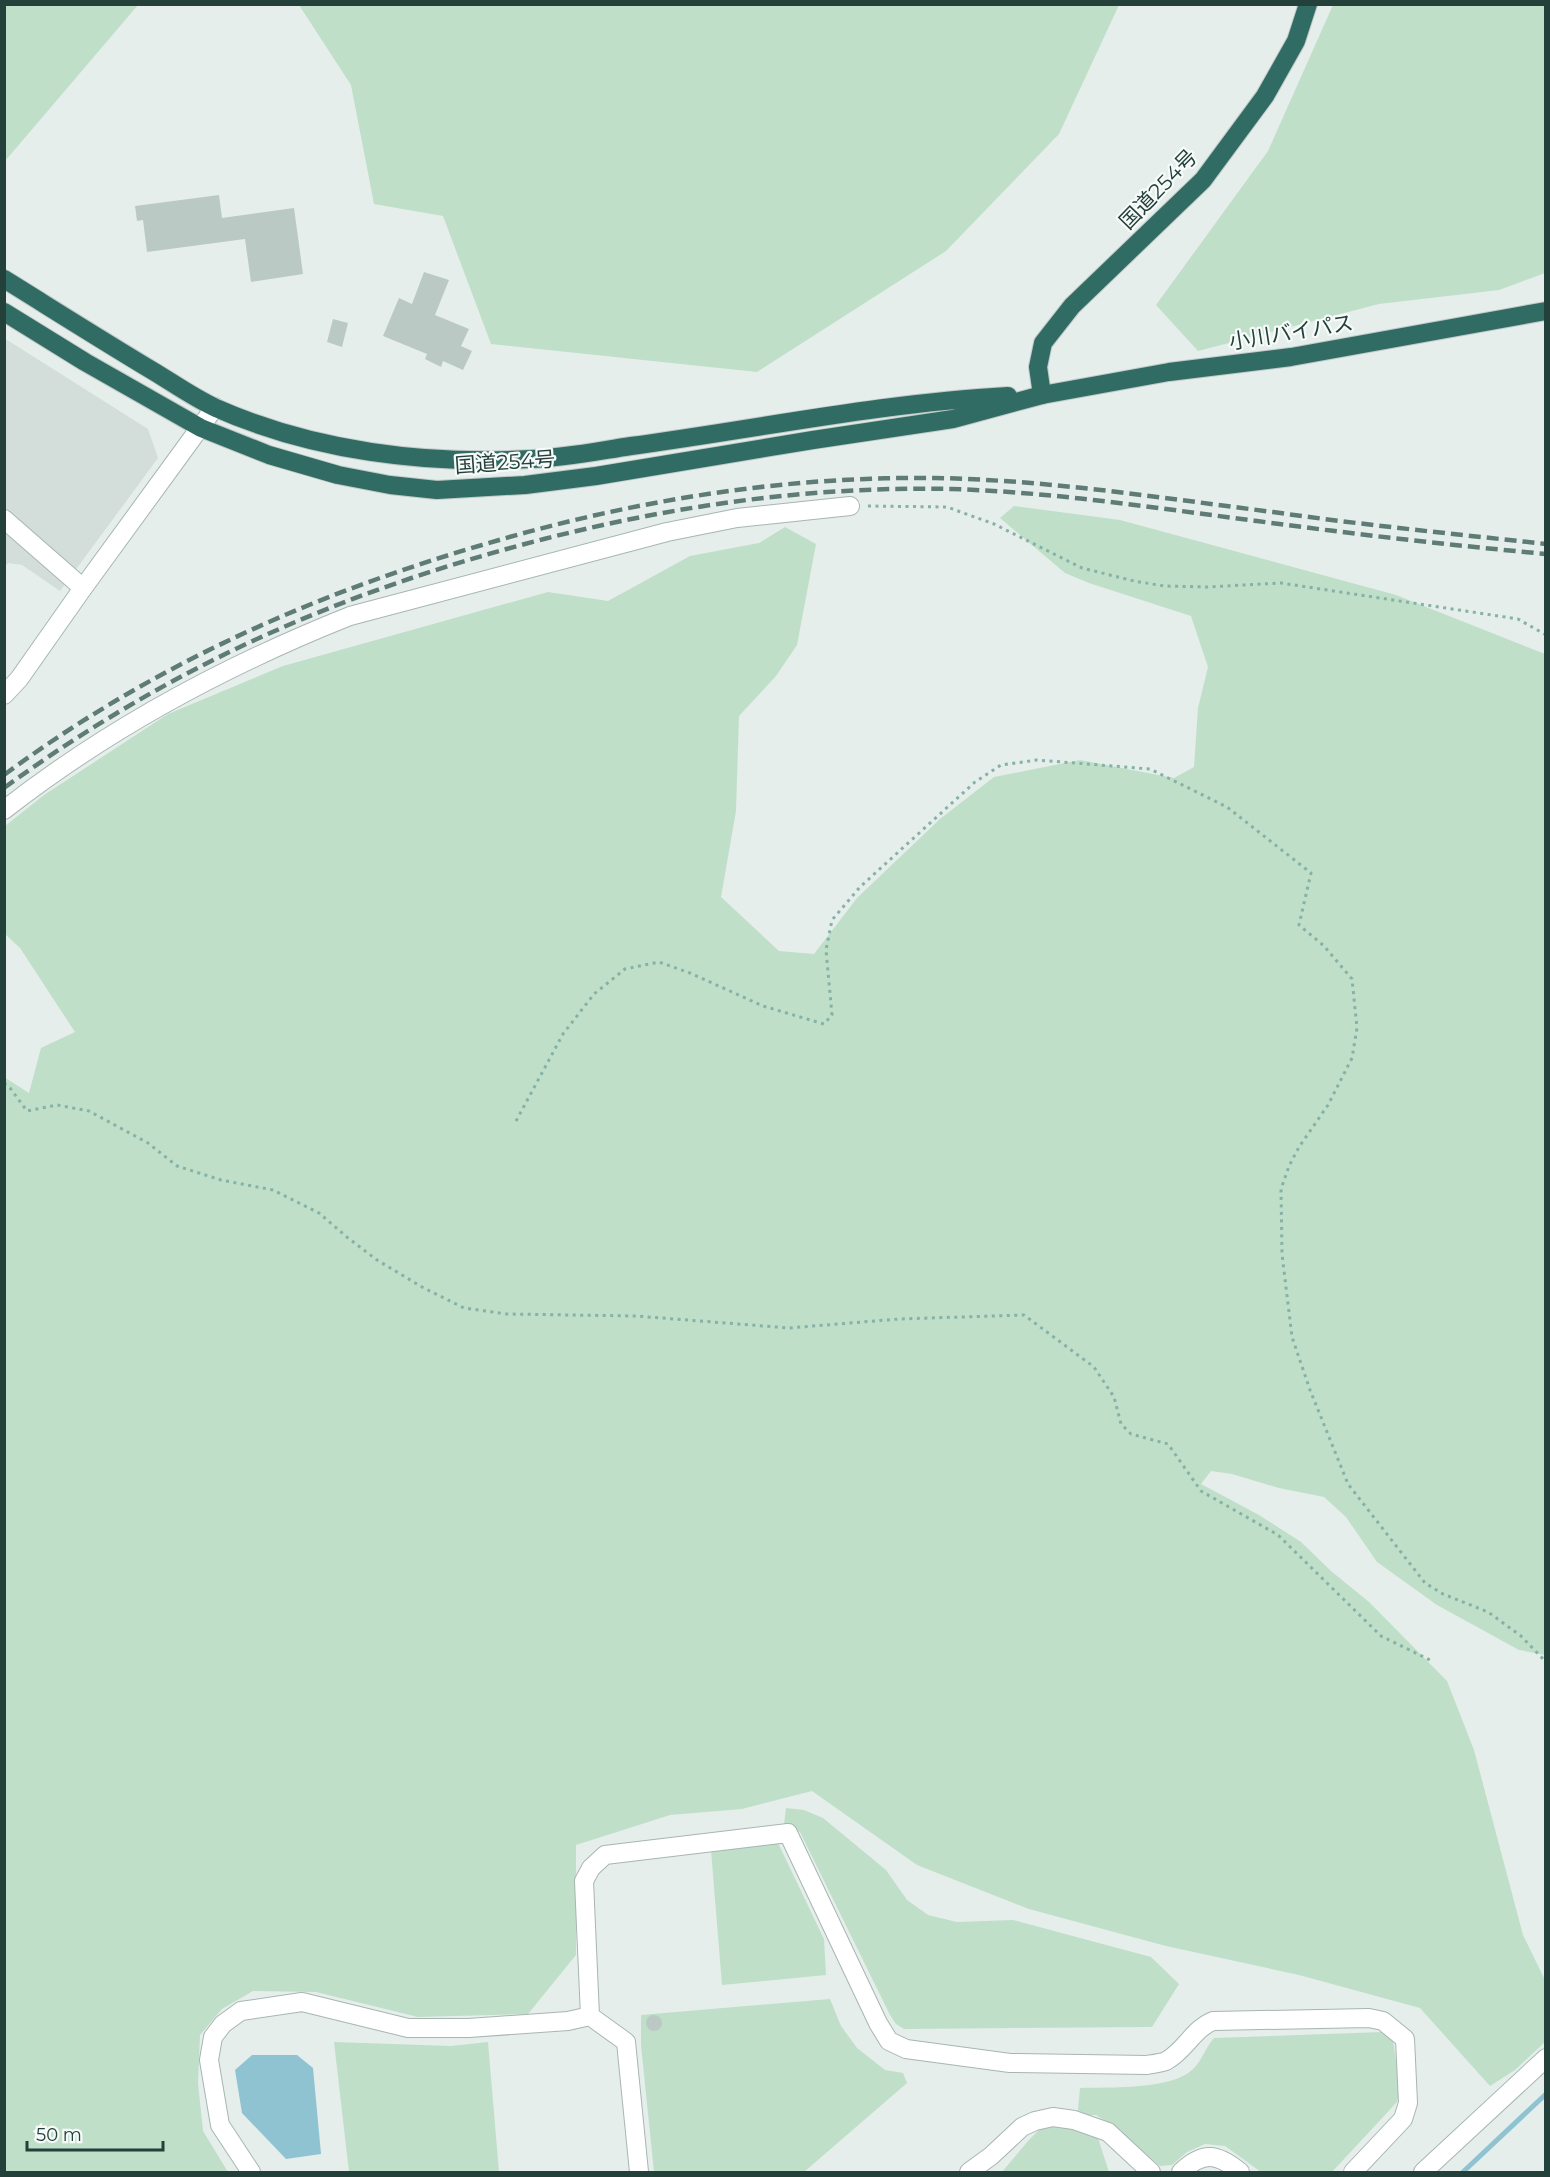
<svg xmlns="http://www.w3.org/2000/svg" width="1550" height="2177" font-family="Montserrat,'Noto Sans JP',sans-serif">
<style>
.built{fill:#d3deda}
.green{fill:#bfdfc9}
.water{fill:#8fc3d1}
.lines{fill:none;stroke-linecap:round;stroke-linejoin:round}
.stream{stroke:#8fc3d1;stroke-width:5}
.building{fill:#bbc9c4}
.minor-casing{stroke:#a7b6b2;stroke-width:20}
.highway-casing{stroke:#c2cac8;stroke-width:20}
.path{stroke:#86b1a6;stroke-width:3;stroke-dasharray:3 4.5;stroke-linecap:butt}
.minor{stroke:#fff;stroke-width:18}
.highway{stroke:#306c63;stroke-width:18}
.rail{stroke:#5f7b75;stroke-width:4.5;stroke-dasharray:12 6;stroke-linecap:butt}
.labels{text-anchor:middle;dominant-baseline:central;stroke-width:4.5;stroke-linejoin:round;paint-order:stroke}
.street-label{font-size:21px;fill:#24403a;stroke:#f6faf9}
</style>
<rect width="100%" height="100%" fill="#e5eeeb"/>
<polygon class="built" points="4,338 148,429 158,458 60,591 22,565 8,563 5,567"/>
<g class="green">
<polygon points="4,5 138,5 5,161 4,161"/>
<polygon points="299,5 1119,5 1059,134 946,251 757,372 491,344 443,216 374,204 351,85"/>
<polygon points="1333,5 1545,5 1545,273 1499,290 1379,304 1198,351 1156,305 1268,151"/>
<polygon points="1014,506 1120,520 1396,595 1545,654 1545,1655 1519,1650 1437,1605 1377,1562 1346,1517 1324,1497 1279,1488 1232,1474 1211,1471 1201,1484 1259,1515 1301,1542 1331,1571 1369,1602 1447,1681 1474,1750 1523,1935 1545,1980 1545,2042 1515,2070 1490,2086 1420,2008 1299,1975 1166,1946 1029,1909 917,1865 812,1791 742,1809 670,1815 576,1845 576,1955 528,2014 418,2017 316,1992 253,1991 222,2009 200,2035 198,2083 203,2131 228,2172 5,2172 4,1077 29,1093 41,1048 75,1032 20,948 5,934 5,826 44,795 168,714 283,666 548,592 608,601 690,556 759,543 785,527 816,544 797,645 776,676 739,716 736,811 721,897 779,951 814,954 857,898 940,819 994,777 1080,760 1174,778 1194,767 1198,708 1208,667 1191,616 1089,583 1065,573 1000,518"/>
<polygon points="786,1808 804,1810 823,1818 886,1870 907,1900 928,1915 957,1922 1013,1920 1151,1957 1179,1984 1152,2027 904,2029 896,2024 890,2015 800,1832 784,1824"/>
<polygon points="778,1843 824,1939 826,1975 722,1985 711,1850"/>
<polygon points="830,1999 841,2026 857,2048 885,2070 903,2073 907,2083 804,2172 654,2172 641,2045 641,2015"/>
<path d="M 1383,2032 L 1393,2040 L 1400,2089 L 1397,2102 L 1332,2172 L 1261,2172 L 1225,2146 L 1205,2144 L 1187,2152 L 1172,2165 L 1160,2166 L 1113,2126 L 1096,2115 L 1085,2115 L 1078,2110 L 1080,2088 C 1108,2087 1173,2090 1193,2069 C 1202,2061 1205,2048 1214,2038 Z"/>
<polygon points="334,2042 451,2046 488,2042 499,2172 349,2172"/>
<polygon points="1056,2126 1096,2132 1109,2172 1002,2172 1028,2141 1040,2129"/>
</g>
<polygon class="water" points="252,2055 297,2055 313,2068 321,2154 286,2159 242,2113 235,2070"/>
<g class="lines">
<polyline class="stream" points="1463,2172 1546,2094"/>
</g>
<g class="building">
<polygon points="219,195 222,218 294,208 303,274 251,282 245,239 147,252 143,220 137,221 135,206"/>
<polygon points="424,272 449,280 435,315 469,329 461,346 472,351 463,370 443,361 441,367 425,359 427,354 383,336 399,298 412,304"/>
<polygon points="333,319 348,323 342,347 327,342"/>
<circle cx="654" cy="2023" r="8"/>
</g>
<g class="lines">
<defs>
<g id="minor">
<polyline points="4,519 83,588"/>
<polyline points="4,695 19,679 83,588 215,407"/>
<path d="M 4,810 C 109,728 227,665 350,616 L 667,532 L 737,518 L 850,506"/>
<path d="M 590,2016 L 584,1881 L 591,1868 L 605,1855 L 788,1833 L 878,2023 L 889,2041 L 906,2049 L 1010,2063 L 1147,2065 C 1153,2064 1161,2063 1166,2061 C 1185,2051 1193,2029 1213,2021 L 1369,2018 L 1383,2021 L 1405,2039 L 1408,2103 L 1403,2119 L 1353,2172"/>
<polyline points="251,2172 220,2125 209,2060 213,2037 223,2024 241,2011 302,2002 408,2028 469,2028 568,2021 590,2016 626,2042 639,2172"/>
<polyline points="969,2172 991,2156 1022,2127 1035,2121 1053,2117 1074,2120 1108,2132 1151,2172"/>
<path d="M 1181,2172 C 1203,2151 1217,2153 1240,2172"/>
<polyline points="1423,2172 1546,2058"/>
</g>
<g id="highway">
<path d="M 4,279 C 54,310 103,341 153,371 C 173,383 194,398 216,408 C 313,451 426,465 531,459 C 565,458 598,451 631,446 C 757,429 881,403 1008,396"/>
<polyline points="4,312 85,362 201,428 269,455 338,475 390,485 437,490 525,485 596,476 813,440 953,419 1042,395 1169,372 1291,357 1546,311"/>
<polyline points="1042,395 1038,367 1043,343 1072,306 1203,180 1265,96 1296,41 1308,4"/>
</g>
</defs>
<use href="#minor" class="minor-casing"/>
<use href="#highway" class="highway-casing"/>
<g class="path">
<polyline points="868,506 947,507 994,524 1082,568 1134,581 1164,586 1207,587 1281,583 1518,619 1546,635"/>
<polyline points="4,1083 10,1088 27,1111 57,1105 89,1111 148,1143 177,1166 221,1180 273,1190 319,1213 348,1238 377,1260 422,1287 464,1308 507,1314 636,1316 789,1328 899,1319 1024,1315 1094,1367 1114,1397 1121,1424 1131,1434 1168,1444 1201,1491 1278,1535 1381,1636 1430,1660"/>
<polyline points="516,1121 563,1034 594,994 625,969 659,962 690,973 763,1006 824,1024 832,1015 826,950 832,920 860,887 975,782 1001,765 1037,760 1150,769 1227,807 1311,873 1299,925 1324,946 1352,979 1357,1028 1352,1058 1328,1105 1299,1147 1289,1166 1281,1189 1282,1254 1292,1337 1310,1390 1348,1484 1425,1583 1443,1594 1488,1612 1521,1636 1546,1662"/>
</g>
<use href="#minor" class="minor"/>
<use href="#highway" class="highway"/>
<g class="rail">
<path d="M 4,775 C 150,667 308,596 482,545 C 629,501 782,476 935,478 C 1049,480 1161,498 1273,512 C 1363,525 1455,534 1546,544"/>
<path d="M 4,788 C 173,665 342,591 544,539 C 677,505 813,486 951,489 C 1054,492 1155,508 1257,521 C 1353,534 1449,545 1546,554"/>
</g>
</g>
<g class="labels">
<g class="street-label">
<text transform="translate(1158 189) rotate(-46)">国道254号</text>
<text transform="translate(1291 332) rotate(-9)">小川バイパス</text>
<text transform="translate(505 462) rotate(-4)">国道254号</text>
</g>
</g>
<rect width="1550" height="2177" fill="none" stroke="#24403a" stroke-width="12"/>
<path d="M27 2141v9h136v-9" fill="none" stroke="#24403a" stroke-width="3"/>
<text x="36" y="2141" font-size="18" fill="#24403a" stroke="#f6faf9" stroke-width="4.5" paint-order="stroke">50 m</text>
</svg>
